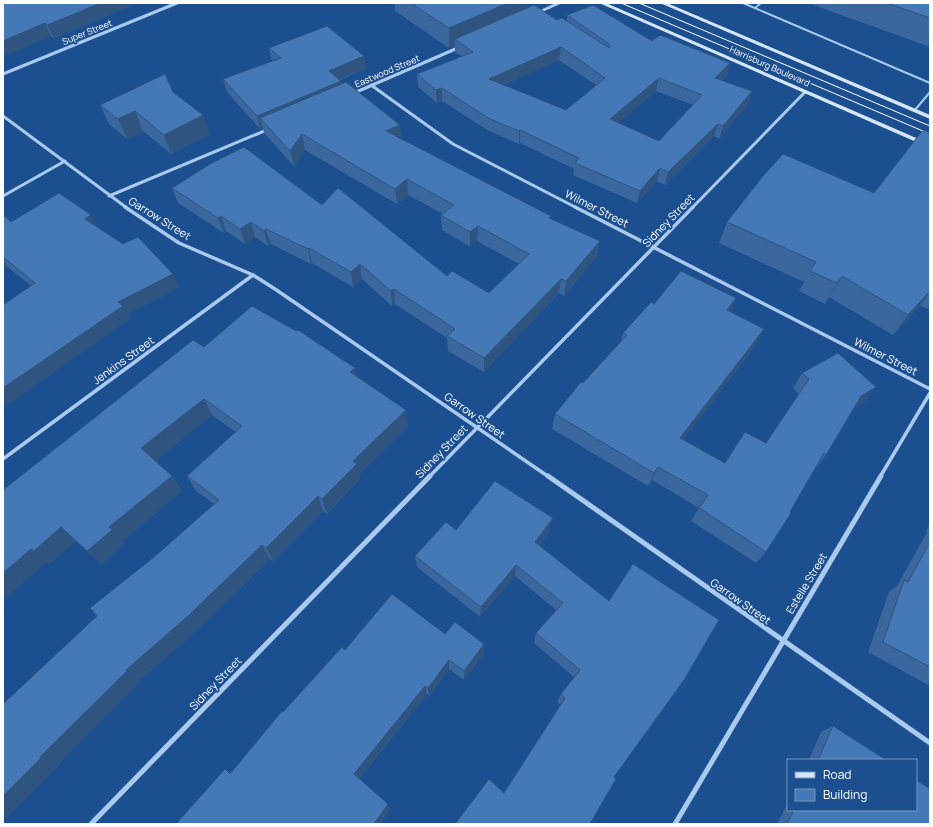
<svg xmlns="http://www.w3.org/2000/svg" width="933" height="827" font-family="Manrope,sans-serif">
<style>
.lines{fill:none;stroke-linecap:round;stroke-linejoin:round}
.lane{stroke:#a9c9ee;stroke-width:2}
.street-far2{stroke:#a9c9ee;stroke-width:3}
.street-far1{stroke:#a9c9ee;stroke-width:3.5}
.street{stroke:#a9c9ee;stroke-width:5}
.secondary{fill:#d6e6fa;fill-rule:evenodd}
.tram{stroke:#fff;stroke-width:1}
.wall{fill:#3a679d;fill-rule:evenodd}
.shaded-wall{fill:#305480}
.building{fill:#4478b7;stroke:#305480;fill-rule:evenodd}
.labels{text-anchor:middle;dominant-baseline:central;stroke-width:3.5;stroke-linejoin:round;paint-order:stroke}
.far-street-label{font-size:9px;fill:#fff;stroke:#1b4f8f}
.street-label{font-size:11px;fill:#fff;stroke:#1b4f8f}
</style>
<rect width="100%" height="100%" fill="#1b4f8f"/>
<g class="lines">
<g class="lane">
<polyline points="743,3 930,83"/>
<polyline points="755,8 761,3"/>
<polyline points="915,110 930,92"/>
</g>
<g class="street-far2">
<polyline points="537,13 559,3"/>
<polyline points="3,74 177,3"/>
<polyline points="371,85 453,144 577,208"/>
<polyline points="354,93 460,47"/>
<polyline points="3,116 127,208"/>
<polyline points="3,196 65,161"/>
<polyline points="109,196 269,129"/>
<polyline points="692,208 805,92"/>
</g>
<g class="street-far1">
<polyline points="125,207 179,243 253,275 275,289 549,477"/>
<polyline points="575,207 930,389"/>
<polyline points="3,459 253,275"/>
<polyline points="429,477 693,207"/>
<polyline points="880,477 930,393"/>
</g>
<g class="street">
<polyline points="548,476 930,743"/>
<polyline points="91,824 430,476"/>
<polyline points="675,824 881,476"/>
</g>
<g class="secondary">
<polygon points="599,3 606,3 930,144 930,148"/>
<polygon points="660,3 667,3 930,115 930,119"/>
</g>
<g class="tram">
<polyline points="621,3 930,134"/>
<polyline points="639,3 930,126"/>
</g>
</g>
<g class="wall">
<polygon points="3,3 138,3 54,38"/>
<path d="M 395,3 L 527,3 L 527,8 L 557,20 L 567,21 L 567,15 L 652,41 L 730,63 L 727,75 L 722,80 L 752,91 L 748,104 L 719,139 L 714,136 L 665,185 L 657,181 L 637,203 L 573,175 L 574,169 L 520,143 L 519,144 L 489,131 L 442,101 L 437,103 L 418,87 L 417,74 L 462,56 L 455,52 L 455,45 L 449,48 L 395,11 ZM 559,60 L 596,85 L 566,110 L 503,85 ZM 656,91 L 693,105 L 659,141 L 618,123 Z"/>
<polygon points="808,3 930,3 930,47"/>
<polygon points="269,48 366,69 340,80 341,81 342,84 400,125 401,139 551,219 597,256 564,296 559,293 484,372 448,351 447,338 395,304 392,306 362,279 353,287 312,263 311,264 271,244 268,246 255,237 245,244 226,231 224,233 178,203 172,188 322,205 447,276 489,293 519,264 477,241 470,247 442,230 441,215 443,214 408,195 397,204 305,150 294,166 264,133 263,128 260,129 227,92 223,79 272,61"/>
<polygon points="173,92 210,134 171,154 143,131 127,139 109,124 100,105"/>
<polygon points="930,134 930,310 920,306 893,335 829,297 825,304 799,291 804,282 719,243 727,222 874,193"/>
<polygon points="3,215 11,222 97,227 179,287 128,314 130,319 31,286 8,267 3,270"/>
<polygon points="654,304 730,311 756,345 683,440 725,463 766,443 799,394 793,388 802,373 865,401 854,408 826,455 816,468 815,468 766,552 756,563 691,521 699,508 652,480 648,486 552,429 555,414 621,341 623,333"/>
<polygon points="204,347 356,376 406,410 408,426 359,474 360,479 327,514 323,511 273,561 270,559 199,628 140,680 141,681 58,764 59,765 4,820 3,819 3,704 97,616 154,557 214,504 196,491 187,476 236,432 212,415 155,461 172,476 182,491 122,541 124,544 101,564 76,541 49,564 47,562"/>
<polygon points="930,524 930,686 868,652 889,592 897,586 927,532 926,531"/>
<polygon points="456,530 550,530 539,546 609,601 719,620 504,793 561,705 557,702 561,694 574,677 534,643 536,633 556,610 515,576 480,617 417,567 415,556"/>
<polygon points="445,634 484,654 464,680 449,669 429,696 427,694 359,779 391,809 176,824 225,769 231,773 283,712 345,650"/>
<polygon points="833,726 886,760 809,760 821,732"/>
<polygon points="788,803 788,810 916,810 930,824 777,824"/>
</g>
<g class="shaded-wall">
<polygon points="101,3 138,3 54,38 47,25"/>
<polygon points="508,3 527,3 526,14 455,39 455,45 449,48 449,28"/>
<polygon points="45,23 51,36 3,57 3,41"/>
<polygon points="561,47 559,60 488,92 489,79"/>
<polygon points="364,56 366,69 331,83 329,71"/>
<polygon points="730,63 727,75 712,90 715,78"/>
<polygon points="659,78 656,91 608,132 610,119"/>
<polygon points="341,81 343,93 260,118 263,128 260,129 257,116"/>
<polygon points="442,88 442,101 437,103 436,90"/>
<polygon points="752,91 748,104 719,139 723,126"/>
<polygon points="135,111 143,131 127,139 118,119"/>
<polygon points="203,115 210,134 171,154 164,135"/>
<polygon points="718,124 714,136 665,185 668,172"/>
<polygon points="400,125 401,140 386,131"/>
<polygon points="520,130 520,143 519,144 519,131"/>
<polygon points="302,134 305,150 294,166 290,151"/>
<polygon points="660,168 657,181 637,203 640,191"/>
<polygon points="407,179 408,195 397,204 395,189"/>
<polygon points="91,215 98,229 85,219"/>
<polygon points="221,216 226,231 224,233 218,218"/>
<polygon points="251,222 255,237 245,244 240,229"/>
<polygon points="478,226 477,241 470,247 470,232"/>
<polygon points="266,229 271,244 268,246 264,231"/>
<polygon points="600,241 597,256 564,296 566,281"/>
<polygon points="309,248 312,263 311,264 308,249"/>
<polygon points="3,260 8,267 3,270"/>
<polygon points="360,264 362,279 353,287 351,272"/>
<polygon points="173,274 179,287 128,314 130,319 3,408 3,388 118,302"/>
<polygon points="842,276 829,297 825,304 837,283"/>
<polygon points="561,279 559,293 484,372 484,358"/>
<polygon points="394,289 395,304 392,306 391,291"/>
<polygon points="930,291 930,292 920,306 893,335 908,315"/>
<polygon points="736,298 729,314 727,310"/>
<polygon points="764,329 756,345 674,452 680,438"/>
<polygon points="355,368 358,386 350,372"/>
<polygon points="876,387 865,401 850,411 861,396"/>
<polygon points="204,399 212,415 152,464 141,448"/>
<polygon points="406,410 408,426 359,474 360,479 327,514 322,499 353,461"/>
<polygon points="658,467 652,480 648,486 654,473"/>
<polygon points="172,476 182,491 122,541 124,544 101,564 87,551 109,527"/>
<polygon points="318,496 323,511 273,561 266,548"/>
<polygon points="553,518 550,530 533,554 535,542"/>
<polygon points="61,527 76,541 49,564 47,562 3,601 3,573 31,549"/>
<polygon points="262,545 270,559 199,628 140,680 141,681 58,764 59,765 4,820 3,819 3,796 126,670"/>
<polygon points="516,565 515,576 480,617 481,607"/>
<polygon points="484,644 484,654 464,680 464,671"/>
<polygon points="449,660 449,669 429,696 428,688"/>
<polygon points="425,686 427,694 358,780 354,774"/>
<polygon points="388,804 391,809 380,824 374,824"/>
</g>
<g class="building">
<polygon points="3,3 101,3 47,25 45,23 3,41"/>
<polygon points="411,3 508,3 449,28"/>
<polygon points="887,3 930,3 930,18"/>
<path d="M 534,5 L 557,20 L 562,18 L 609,48 L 610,46 L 609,44 L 567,15 L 593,5 L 652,41 L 660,35 L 730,63 L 715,78 L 752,91 L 723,126 L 718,124 L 668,172 L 660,168 L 640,191 L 575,163 L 579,158 L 520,130 L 519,131 L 490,119 L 442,88 L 436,90 L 417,74 L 473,52 L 455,39 ZM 561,47 L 605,78 L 566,110 L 489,79 ZM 659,78 L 702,95 L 659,141 L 610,119 Z"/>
<polygon points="327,26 364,56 329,71 341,81 257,116 223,79 281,58 269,48"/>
<polygon points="165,74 173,92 203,115 164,135 135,111 118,119 100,105"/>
<polygon points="346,82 400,125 386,131 551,216 549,218 600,241 566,281 561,279 484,358 447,336 455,329 394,289 391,291 360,264 351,272 309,248 308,249 266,229 264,231 251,222 240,229 221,216 218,218 172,188 210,164 244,147 322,205 338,188 447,276 452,271 489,293 529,254 478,226 470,232 441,215 454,205 407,179 395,189 302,134 290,151 260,118"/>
<polygon points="922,131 930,134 930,291 908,315 842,276 837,283 810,271 816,262 727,222 763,176 783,154 874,193"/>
<polygon points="59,193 91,215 85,219 123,244 138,237 173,274 118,302 123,306 3,388 3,305 35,283 3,257 3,215 11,222"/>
<polygon points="681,271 736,298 727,310 764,329 680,438 725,463 745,432 766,443 809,379 802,373 838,353 876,387 861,396 826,455 824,453 790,512 791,513 766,552 699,508 708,495 658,467 654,473 555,414 581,382 583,383 627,335 623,333 651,302 654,304"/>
<polygon points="252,306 296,331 298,330 355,368 350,372 406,410 353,461 357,464 322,499 318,496 266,548 262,545 188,616 126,670 127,671 40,757 41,758 3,796 3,704 97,616 90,608 154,557 219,500 187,476 242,426 204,399 141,448 172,476 109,527 112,530 87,551 61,527 34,551 31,549 3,573 3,490 193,340 204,347"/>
<polygon points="495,481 553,518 535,542 609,601 633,564 719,620 684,680 614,777 616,779 590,824 455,824 489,779 504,793 565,698 561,694 580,670 536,633 563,603 516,565 481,607 415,556 446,522 456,530"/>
<polygon points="930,542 930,667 883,642 904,580 908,582"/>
<polygon points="392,594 445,634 455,622 484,644 464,671 449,660 428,688 425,686 354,774 388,804 374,824 176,824 225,769 230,774 282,711 283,712 342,647 345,650"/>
<polygon points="833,726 886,760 818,760"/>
<polygon points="916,780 930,789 930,824 787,824 794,810 916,810"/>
</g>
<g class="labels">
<g class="far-street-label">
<text transform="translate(87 32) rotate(-22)">Super Street</text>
<text transform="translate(770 66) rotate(24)">Harrisburg Boulevard</text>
<text transform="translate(387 71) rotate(-23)">Eastwood Street</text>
</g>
<g class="street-label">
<text transform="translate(597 208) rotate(27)">Wilmer Street</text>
<text transform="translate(160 218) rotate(32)">Garrow Street</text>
<text transform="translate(668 220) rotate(-46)">Sidney Street</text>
<text transform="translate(886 356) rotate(27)">Wilmer Street</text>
<text transform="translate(123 360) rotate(-36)">Jenkins Street</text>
<text transform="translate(475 415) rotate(35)">Garrow Street</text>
<text transform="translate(441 451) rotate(-46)">Sidney Street</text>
<text transform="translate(806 583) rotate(-59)">Estelle Street</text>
<text transform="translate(741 601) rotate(35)">Garrow Street</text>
<text transform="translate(215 683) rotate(-46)">Sidney Street</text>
</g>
</g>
<rect width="933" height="827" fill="none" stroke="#ffffff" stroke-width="8"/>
<rect x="787" y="759" width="130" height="52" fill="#1b4f8f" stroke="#7695bc"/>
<rect x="795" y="772" width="20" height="6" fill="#d6e6fa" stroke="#7695bc"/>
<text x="823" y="779" font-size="12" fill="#ffffff">Road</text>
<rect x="795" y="789" width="20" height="12" fill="#4478b7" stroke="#7695bc"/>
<text x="823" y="799" font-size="12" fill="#ffffff">Building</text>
</svg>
